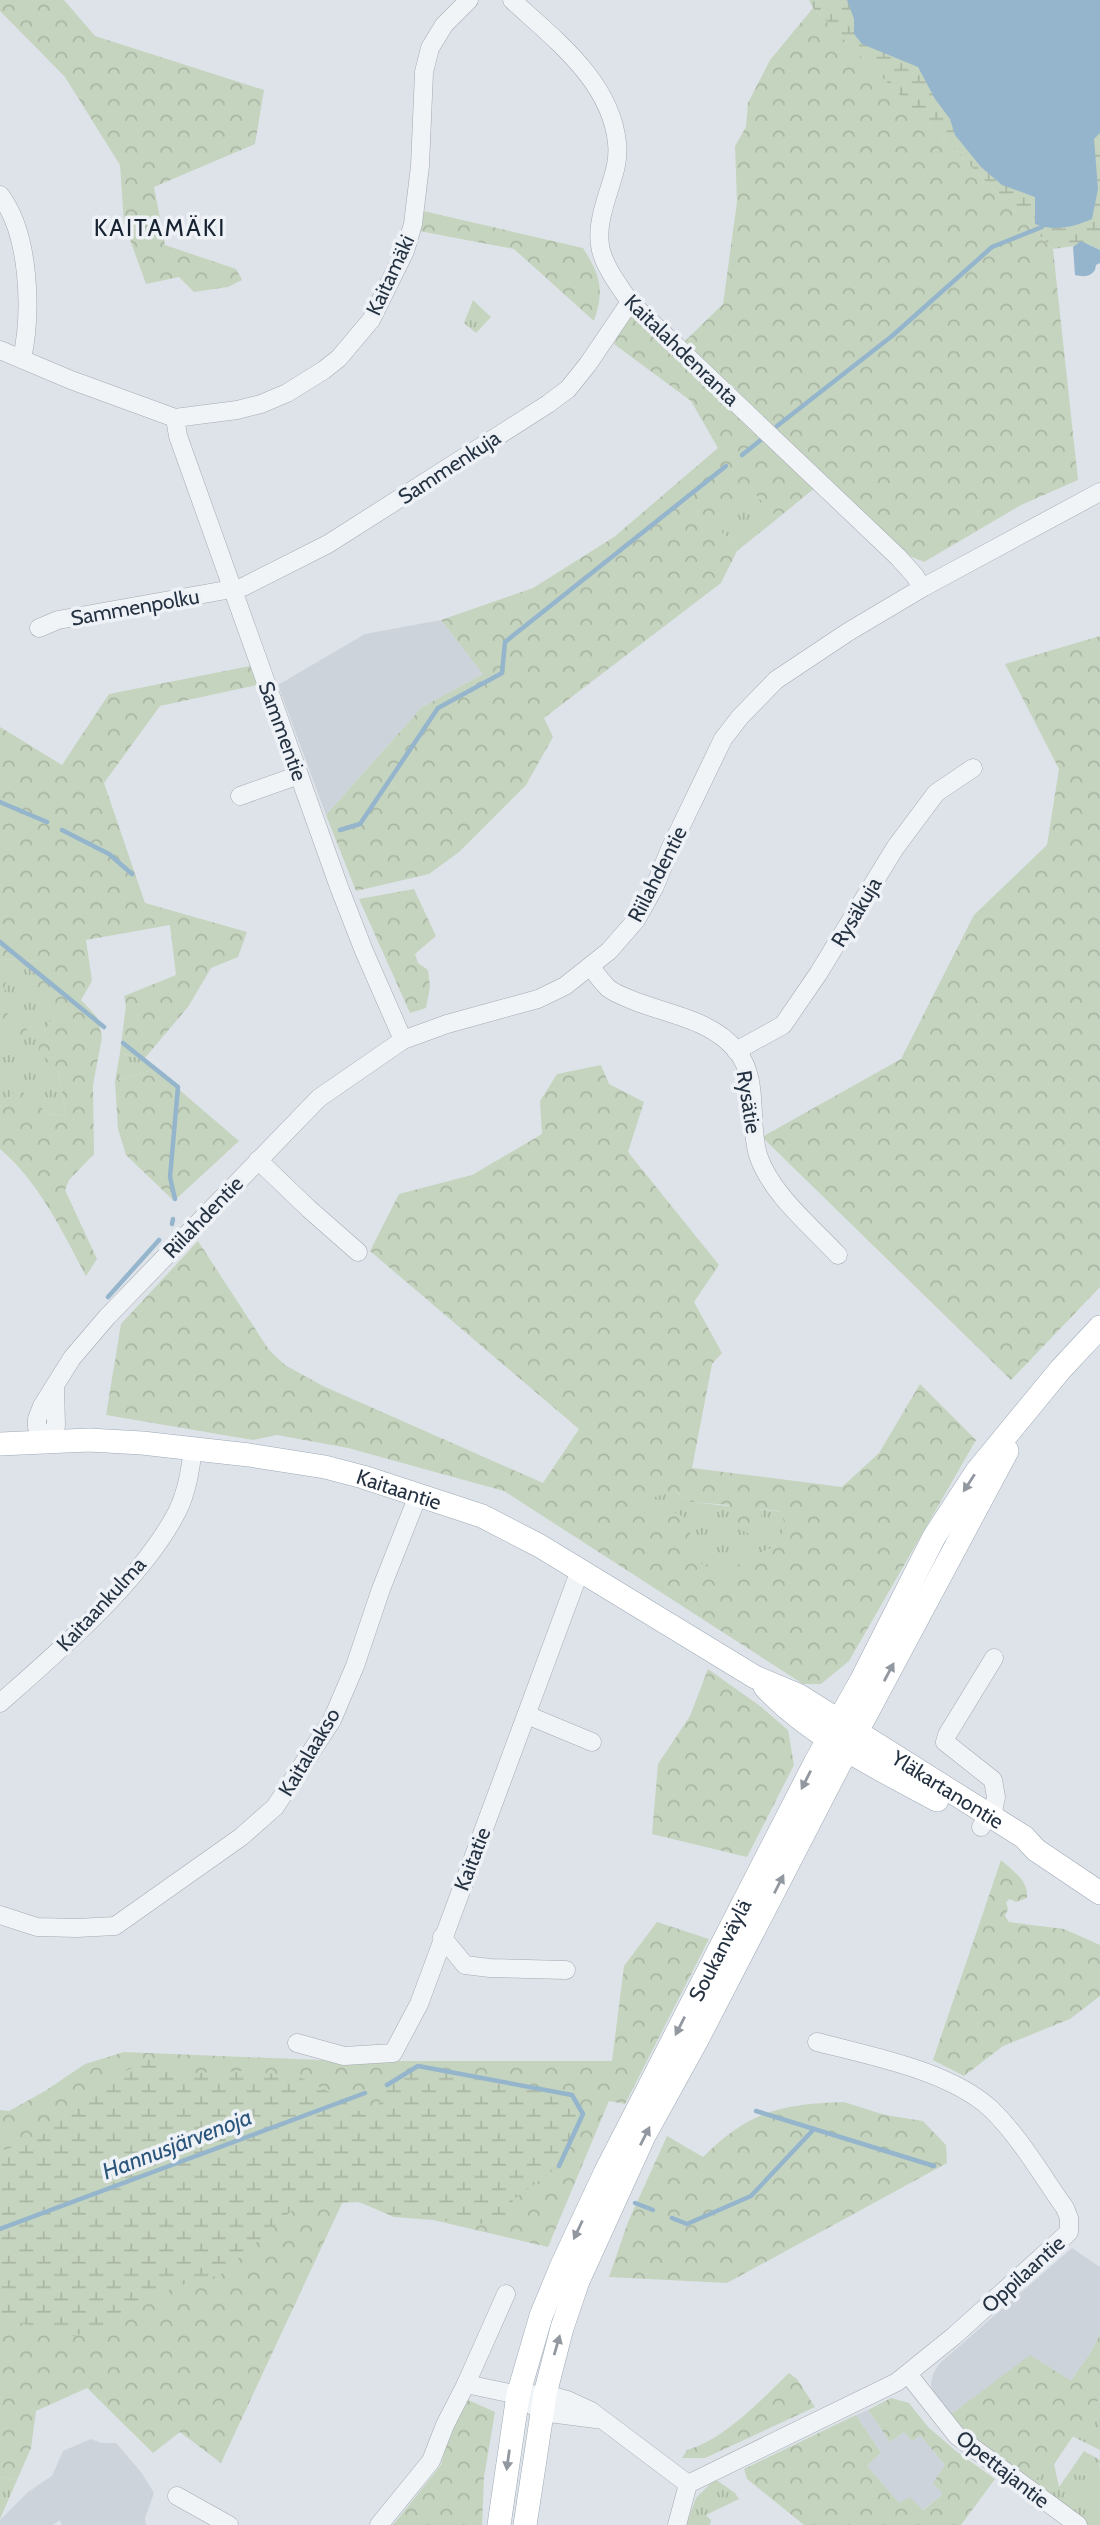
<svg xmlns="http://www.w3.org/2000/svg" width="1100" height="2525" font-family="Cabin,sans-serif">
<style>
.built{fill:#ccd3db}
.grass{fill:url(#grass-tufts)}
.forest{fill:url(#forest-crowns);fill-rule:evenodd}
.wetland{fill:url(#wetland-marsh)}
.garden{fill:#c5d4be}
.water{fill:#95b5cd}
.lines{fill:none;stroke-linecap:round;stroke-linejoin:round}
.stream{stroke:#95b5cd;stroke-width:4.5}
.minor-casing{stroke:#a3aab4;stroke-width:19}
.major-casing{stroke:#9ca9b6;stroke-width:24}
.minor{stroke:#f1f4f7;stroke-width:18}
.major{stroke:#fff;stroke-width:23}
.oneway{fill:#9298a0}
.labels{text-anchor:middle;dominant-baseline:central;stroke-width:7;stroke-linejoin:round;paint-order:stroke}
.street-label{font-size:21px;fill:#253242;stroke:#eef2f7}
.water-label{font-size:23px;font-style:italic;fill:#2b557a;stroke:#eef2f7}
.quarter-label{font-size:24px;letter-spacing:2px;fill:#182332;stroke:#eef2f7}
</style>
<defs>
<pattern id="grass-tufts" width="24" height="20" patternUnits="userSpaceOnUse" patternTransform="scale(1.75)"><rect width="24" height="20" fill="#c5d4be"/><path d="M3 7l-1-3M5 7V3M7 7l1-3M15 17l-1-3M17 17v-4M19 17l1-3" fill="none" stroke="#a9b6a4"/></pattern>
<pattern id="forest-crowns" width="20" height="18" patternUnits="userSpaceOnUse" patternTransform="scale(1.75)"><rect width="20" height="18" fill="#c5d4be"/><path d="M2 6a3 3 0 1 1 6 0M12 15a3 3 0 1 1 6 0" fill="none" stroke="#a9b6a4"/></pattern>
<pattern id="wetland-marsh" width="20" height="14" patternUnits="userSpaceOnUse" patternTransform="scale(1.75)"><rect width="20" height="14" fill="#c5d4be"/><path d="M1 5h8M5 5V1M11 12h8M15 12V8" fill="none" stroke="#a9b6a4"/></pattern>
</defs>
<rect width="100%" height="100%" fill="#dee3e9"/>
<g class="built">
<polygon points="441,620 483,674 422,707 326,815 278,685 365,634"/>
<polygon points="1072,2248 1100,2267 1100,2334 1092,2351 1071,2381 1030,2356 950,2415 933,2392 931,2384 933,2374 940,2363"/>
<polygon points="868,2410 890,2442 904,2432 920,2435 945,2465 943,2494 922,2510 899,2504 867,2466 881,2453 856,2415"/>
<polygon points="91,2439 101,2443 116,2443 141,2472 154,2493 145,2518 146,2525 62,2525 60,2520 53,2525 0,2525 0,2520 28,2492 52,2476 63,2451"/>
</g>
<g class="grass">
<polygon points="473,300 491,317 476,333 464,323"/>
<polygon points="756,495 778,518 737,551 736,545 716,527 717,521"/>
<polygon points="0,959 43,961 56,1013 42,1035 58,1069 66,1116 49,1114 18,1089 0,1106"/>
<polygon points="120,1053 144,1059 155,1069 115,1081"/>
<polygon points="657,1479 691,1502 803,1514 859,1531 679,1599 626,1492"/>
<polygon points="1100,2334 1100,2450 1072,2436 1054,2464 1059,2487 1084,2451 1100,2460 1099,2470 1084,2471 1083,2474 1093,2479 1081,2496 1100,2510 1100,2525 1088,2525 1030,2484 1030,2355 1071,2381 1092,2351"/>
<polygon points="0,2477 17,2480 0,2519"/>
<polygon points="715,2479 735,2493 739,2499 706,2515 711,2520 710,2525 686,2525 696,2498"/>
</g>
<g class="forest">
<polygon points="0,0 64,0 95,36 264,90 255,144 154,187 165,245 236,269 242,280 228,287 194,292 179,277 146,284 124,223 120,165 65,77 0,11"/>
<polygon points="813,8 1053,249 1078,480 1021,505 924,562 907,555 685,341 723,304 737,202 735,146 746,127 748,103 770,60"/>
<path d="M 423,211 L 583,248 C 600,275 605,289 594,321 L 514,249 L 419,231 Z"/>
<polygon points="630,311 816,487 778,518 756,495 718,521 716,527 736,545 737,551 721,583 544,718 553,737 526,785 459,852 429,874 356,891 326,815 422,707 483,674 441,620 533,588 614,537 718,448 691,401 614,344"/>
<polygon points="1100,636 1100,1287 1011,1380 762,1137 901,1059 974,915 1047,845 1059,769 1005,664"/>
<path d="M 250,666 L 257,685 L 160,706 L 104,783 L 145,903 L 247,932 L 238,957 L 211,968 L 188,1007 L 144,1059 L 120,1053 L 126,1005 L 124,996 L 176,975 L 170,925 L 86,940 L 92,981 L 81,1000 L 97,1017 L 102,1037 L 93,1085 L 94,1154 L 69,1180 L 65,1190 L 97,1259 L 86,1276 C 62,1231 39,1182 0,1149 L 0,1106 L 18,1088 L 49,1114 L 66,1116 L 58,1069 L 38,1051 L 42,1035 L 56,1013 L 27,990 L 42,961 L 0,959 L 0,727 L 62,765 L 109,694 Z"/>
<polygon points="414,889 436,936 415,954 418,963 428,970 430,987 426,1008 410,1013 359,899"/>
<polygon points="0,970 7,974 2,1009 28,1030 15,1046 0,1037"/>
<path d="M 601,1065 L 609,1084 L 644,1102 L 628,1152 L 719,1265 L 694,1302 L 722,1353 L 712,1364 L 692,1468 L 842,1487 L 879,1453 L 920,1384 L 976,1440 L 849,1661 L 821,1684 L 803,1684 L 504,1491 L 348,1448 L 277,1435 L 253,1440 L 106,1415 L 121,1324 L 198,1241 L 269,1350 L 285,1365 L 323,1386 L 543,1483 L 579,1429 L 370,1251 L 399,1194 L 472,1175 L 542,1134 L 540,1101 L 557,1074 ZM 675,1491 L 691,1502 L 729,1505 L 733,1526 L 752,1535 L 762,1520 L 760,1509 L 780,1511 L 786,1527 L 773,1547 L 748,1558 L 730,1575 L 715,1572 L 691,1557 L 690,1524 L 677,1512 L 654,1525 L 647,1522 L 641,1501 Z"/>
<polygon points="155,1069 239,1141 174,1201 126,1155 118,1129 115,1081"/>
<polygon points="708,1669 760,1706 788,1730 794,1765 747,1857 652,1834 658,1764 690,1716"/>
<path d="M 1001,1860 C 1013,1871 1029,1881 1027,1898 L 1016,1902 L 1010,1899 L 1006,1902 L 1008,1909 L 1005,1916 L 1009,1922 L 1064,1929 L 1100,1945 L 1100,1996 L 1070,2019 L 1003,2046 L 964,2076 L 933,2060 Z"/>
<polygon points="657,1922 709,1939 625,2104 609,2101 548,2247 344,2199 221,2463 180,2432 153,2453 87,2388 36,2411 31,2448 17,2480 0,2477 0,2110 9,2111 45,2091 85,2064 124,2052 342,2061 612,2061 624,1966"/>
<path d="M 844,2102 L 885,2115 L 923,2121 L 946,2145 L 947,2163 L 727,2283 L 609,2277 L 628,2222 L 667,2136 L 703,2157 C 749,2111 781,2104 844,2102 Z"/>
<polygon points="1100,2334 1100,2397 1054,2464 1030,2484 972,2439 950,2415 1030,2355 1071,2381 1092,2351"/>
<path d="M 789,2373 L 797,2379 L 815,2407 L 705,2458 L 682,2458 L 687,2450 C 724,2440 761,2400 789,2373 Z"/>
<polygon points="891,2398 909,2403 928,2427 957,2452 995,2479 961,2525 804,2525 747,2479 744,2469 856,2415 881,2453 867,2466 899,2503 910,2497 923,2510 943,2494 933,2483 945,2465 920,2435 912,2441 904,2432 890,2442 868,2410"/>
<polygon points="466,2399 495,2412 484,2477 482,2525 393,2525 441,2465 452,2424"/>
</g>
<g class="wetland">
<polygon points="809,0 1081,0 1100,54 1100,250 1088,244 1053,249 813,8"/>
<polygon points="150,2059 195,2073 242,2071 298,2076 331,2093 358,2111 377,2108 387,2085 418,2066 572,2095 583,2114 559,2166 514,2199 499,2225 394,2217 359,2202 298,2205 220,2275 174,2287 116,2324 73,2336 0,2318 0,2151 37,2140 93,2087"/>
</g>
<polygon class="garden" points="1077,2467 1085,2469 1085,2471 1100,2468 1100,2510 1081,2496 1092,2479 1084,2474 1083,2476 1075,2475"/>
<g class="water">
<path d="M 847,0 L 1100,0 L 1100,133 L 1094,139 L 1098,189 L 1092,219 C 1074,227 1054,232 1035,224 L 1035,197 L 1002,185 L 981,167 L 955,135 L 950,119 L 935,99 L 918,67 L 862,44 L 854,34 L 854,19 Z"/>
<path d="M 1081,241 L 1100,250 L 1100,263 L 1096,265 L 1095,270 C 1090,277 1084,277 1075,275 L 1073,247 Z"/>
</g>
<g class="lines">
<g class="stream">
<polyline points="777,426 892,336 992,247 1042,227"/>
<polyline points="742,455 762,439"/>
<polyline points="0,802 47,822"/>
<polyline points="62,830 109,854 132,874"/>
<polyline points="340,830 360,824 438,708 502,673 505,642 726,466"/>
<polyline points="0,942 104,1027"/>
<polyline points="123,1043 178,1087 170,1177 175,1199"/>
<polyline points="172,1224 173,1219"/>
<polyline points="108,1297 159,1240"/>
<polyline points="387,2085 418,2066 572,2095 583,2114 559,2166"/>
<polyline points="756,2111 934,2166"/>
<polyline points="635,2203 653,2210"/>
<polyline points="672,2218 687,2224 751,2196 814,2129"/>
<polyline points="0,2229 365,2093"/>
</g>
<defs>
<g id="minor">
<path d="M 512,0 C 554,39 611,81 617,143 C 619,160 614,174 609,190 C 591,245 598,256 630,302 L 898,557 L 915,576 L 922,588"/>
<path d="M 0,195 C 30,234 32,312 22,359"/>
<polyline points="0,350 71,380 175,418 237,410 261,404 287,393 324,370 339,358 371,320 405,251 413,224 420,166 424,72 430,48 444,25 469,0"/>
<polyline points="175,418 178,436 339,887 364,951 403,1040"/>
<polyline points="39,628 58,620 243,587 328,544 548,404 568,389 588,364 630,302"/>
<polyline points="240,796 299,775"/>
<path d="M 591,967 C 596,974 602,982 608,988 C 617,995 628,998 637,1002 C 672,1015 713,1021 737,1051 C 760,1081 748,1121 758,1155 C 771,1194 811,1226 838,1255"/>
<polyline points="736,1051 783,1025 818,974 895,848 936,793 973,768"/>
<polyline points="258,1160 309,1209 358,1252"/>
<polyline points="55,1388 56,1426 44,1441 37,1427 37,1419 42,1406 72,1358 107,1317 319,1098 403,1040 447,1024 538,999 565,986 609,951 636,920 655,886 670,849 723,739 740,717 776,680 848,632 922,588 1100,492"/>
<path d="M 0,1703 C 58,1652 142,1580 177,1512 C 187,1492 190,1471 193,1450"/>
<polyline points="527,1715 592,1742"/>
<polyline points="981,1827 994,1807 996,1797 993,1780 945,1742 947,1735 994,1658"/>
<polyline points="0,1915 37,1927 77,1928 115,1926 241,1837 275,1807 332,1720 355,1666 381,1589 419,1493"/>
<polyline points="442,1937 465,1965 490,1968 566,1970"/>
<polyline points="297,2043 344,2056 393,2053 419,2004 580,1570"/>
<polyline points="908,2374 957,2436 1078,2525"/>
<polyline points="466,2384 506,2294"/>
<polyline points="532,2405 541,2412 596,2419"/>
<path d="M 688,2484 L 897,2382 L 954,2336 L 1069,2232 L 1069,2218 L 1065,2208 C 1042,2176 1020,2137 991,2109 C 950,2071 871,2056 817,2042"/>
<polyline points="177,2496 229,2525"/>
<polyline points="379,2525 431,2461 445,2425 466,2384 518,2395 545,2394 567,2400 591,2411 688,2484"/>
<polyline points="677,2525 688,2484"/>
</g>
<g id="major">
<path id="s1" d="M 0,1444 L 89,1440 L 142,1443 L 249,1455 L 325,1467 L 363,1477 L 482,1516 L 540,1546 L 755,1677 L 798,1695 L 1024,1837 L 1036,1850 L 1100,1893"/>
<path d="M 765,1687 C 811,1736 878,1768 937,1800"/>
<path id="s2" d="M 499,2525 L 518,2395 L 541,2316 L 562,2265 L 606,2171 L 815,1763 L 861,1681 L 934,1537 L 977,1471 L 1060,1370 L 1100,1327"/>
<polyline points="525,2525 545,2394 562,2328 578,2281 644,2136 697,2040 838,1767 1007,1451"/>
</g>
</defs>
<use href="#minor" class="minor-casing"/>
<use href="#major" class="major-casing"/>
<use href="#minor" class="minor"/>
<use href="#major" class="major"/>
</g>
<defs><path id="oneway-solid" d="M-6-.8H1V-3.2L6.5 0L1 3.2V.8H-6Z" transform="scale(1.75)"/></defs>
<g class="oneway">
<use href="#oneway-solid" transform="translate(969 1483) rotate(123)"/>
<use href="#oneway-solid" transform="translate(889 1672) rotate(-62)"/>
<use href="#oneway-solid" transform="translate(806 1780) rotate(117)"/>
<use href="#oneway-solid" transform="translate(779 1884) rotate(-63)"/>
<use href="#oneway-solid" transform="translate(680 2026) rotate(117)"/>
<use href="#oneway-solid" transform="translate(645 2136) rotate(-63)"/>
<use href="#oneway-solid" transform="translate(578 2230) rotate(115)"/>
<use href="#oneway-solid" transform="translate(557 2345) rotate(-74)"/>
<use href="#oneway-solid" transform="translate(508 2460) rotate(98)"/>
</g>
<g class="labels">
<g class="street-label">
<text transform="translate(390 275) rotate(-65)">Kaitamäki</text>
<text transform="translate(682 350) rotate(44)">Kaitalahdenranta</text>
<text transform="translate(449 467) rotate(-33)">Sammenkuja</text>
<text transform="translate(135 607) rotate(-10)">Sammenpolku</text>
<text transform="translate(283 731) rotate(70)">Sammentie</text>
<text transform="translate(657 874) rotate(-63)">Riilahdentie</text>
<text transform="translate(856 912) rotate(-59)">Rysäkuja</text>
<text transform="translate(749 1102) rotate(81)">Rysätie</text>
<text transform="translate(203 1217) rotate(-46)">Riilahdentie</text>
<text stroke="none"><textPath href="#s1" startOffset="404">Kaitaantie</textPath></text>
<text transform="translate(101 1604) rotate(-47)">Kaitaankulma</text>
<text transform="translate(309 1752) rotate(-59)">Kaitalaakso</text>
<text stroke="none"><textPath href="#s1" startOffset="1032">Yläkartanontie</textPath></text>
<text transform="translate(472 1859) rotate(-69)">Kaitatie</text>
<text stroke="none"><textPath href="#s2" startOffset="621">Soukanväylä</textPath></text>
<text transform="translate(1023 2274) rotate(-42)">Oppilaantie</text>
<text transform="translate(1003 2469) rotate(38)">Opettajantie</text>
</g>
<g class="water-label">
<text transform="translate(177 2144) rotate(-21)">Hannusjärvenoja</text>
</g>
<g class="quarter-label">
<text x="160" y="227">KAITAMÄKI</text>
</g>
</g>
</svg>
